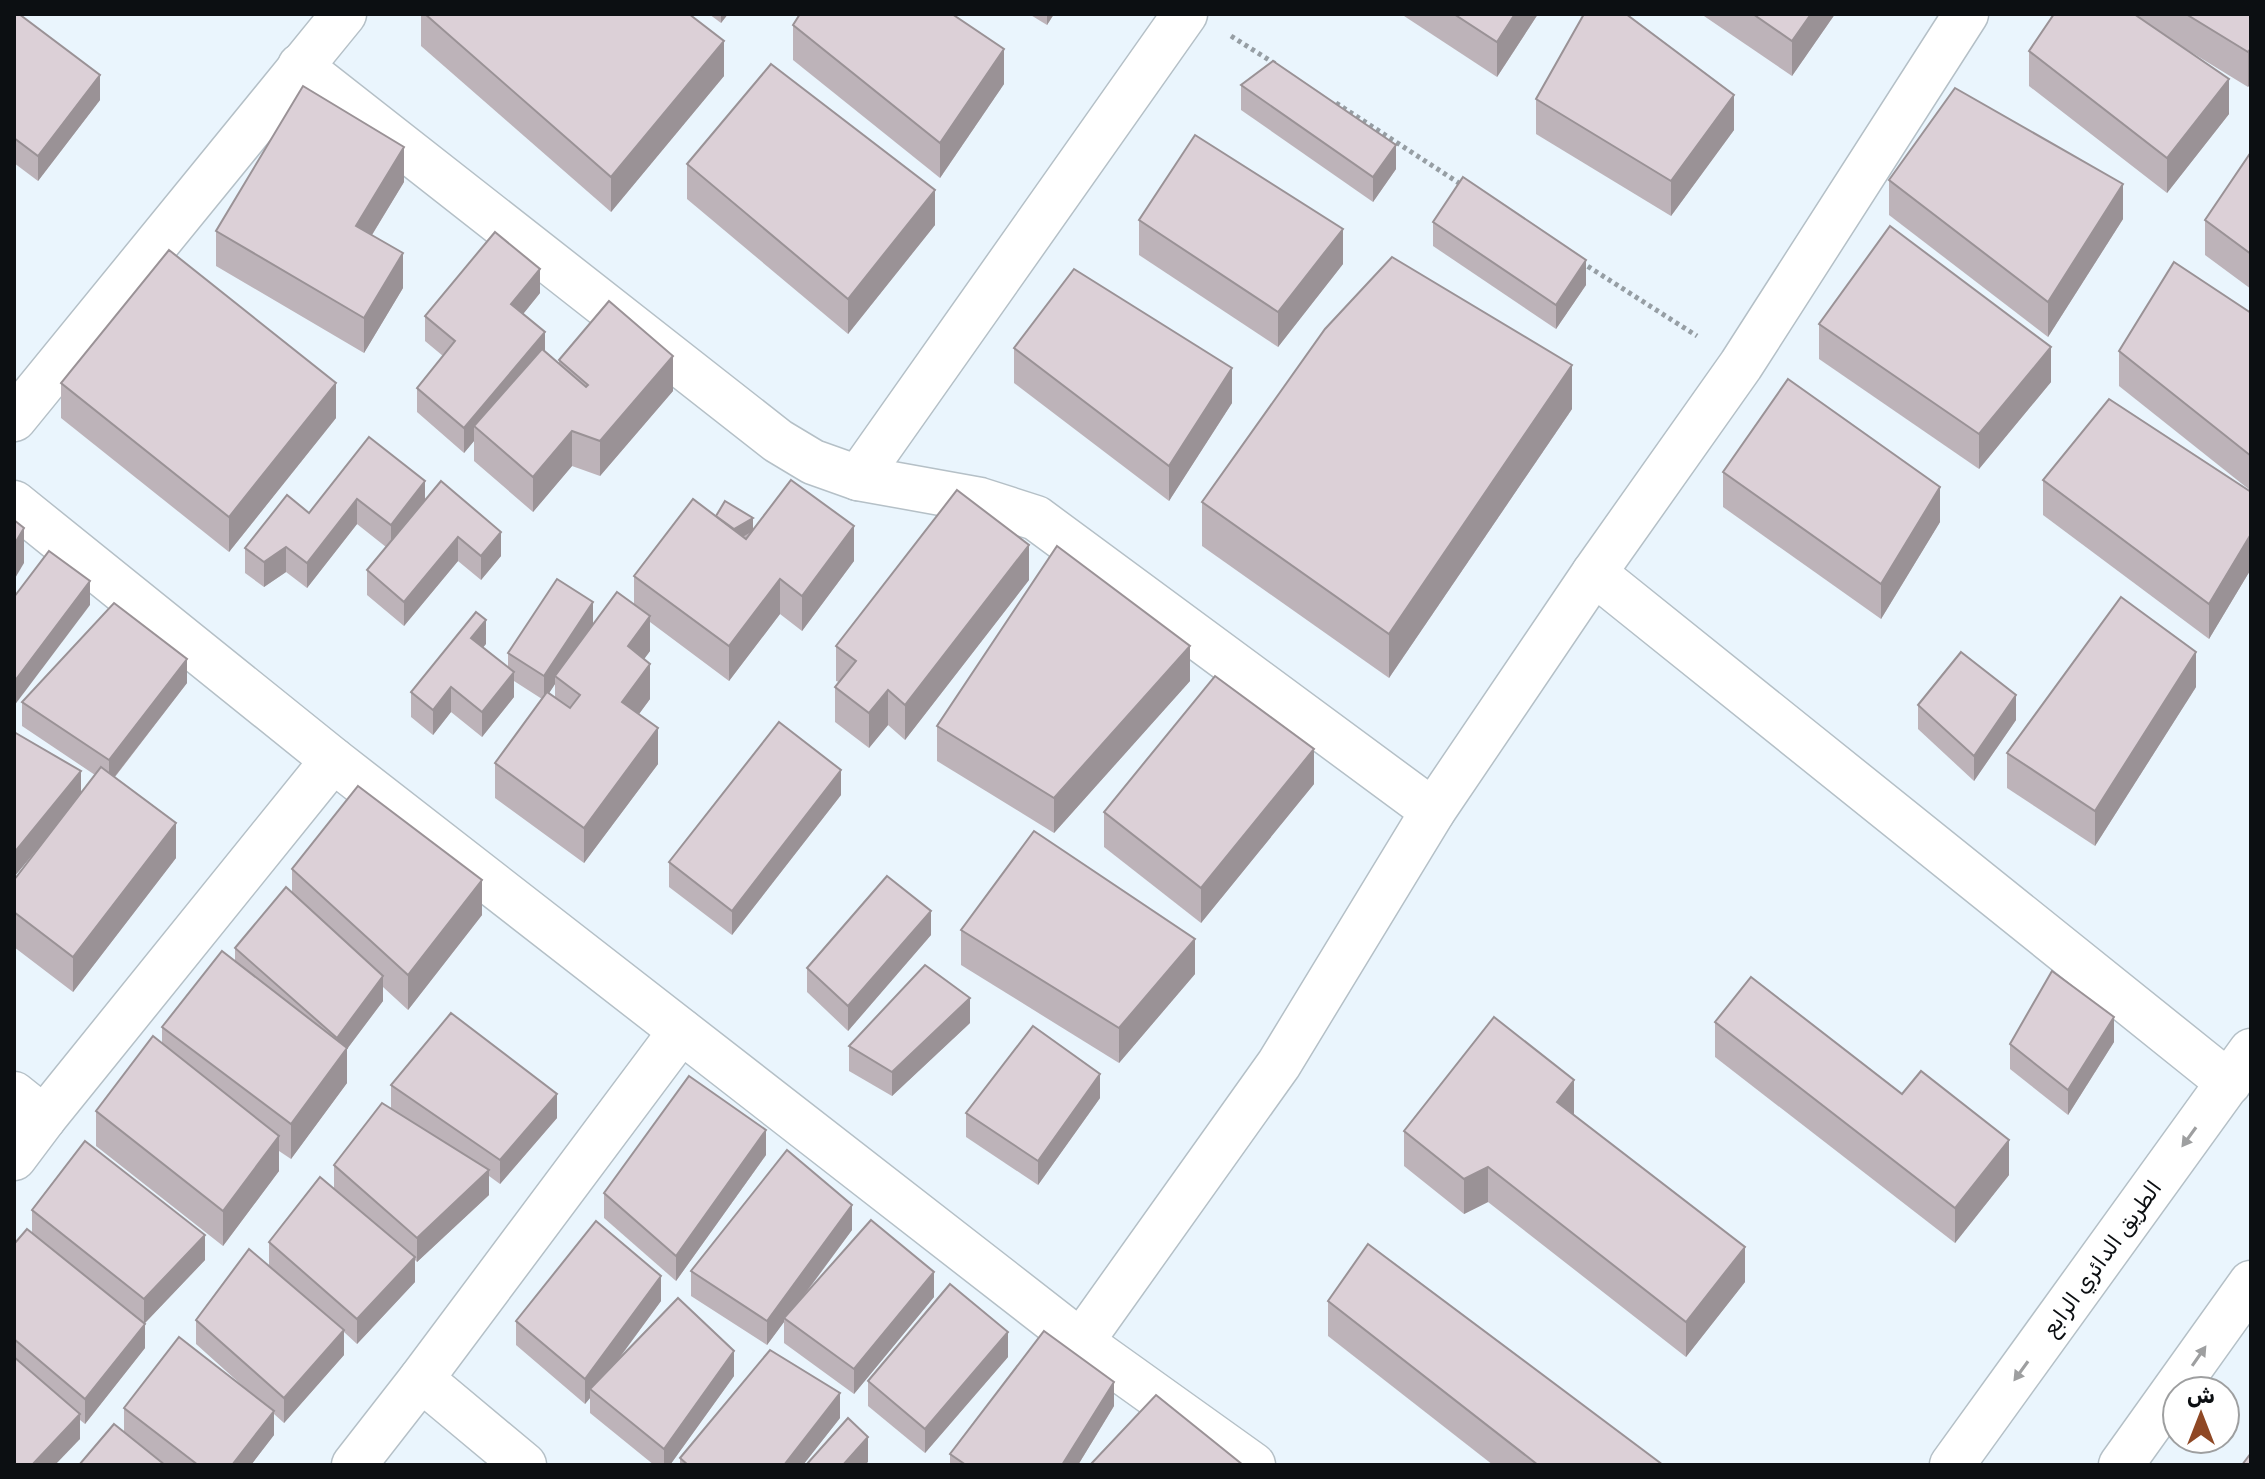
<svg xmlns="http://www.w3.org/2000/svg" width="2265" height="1479" font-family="Rubik,Cairo,sans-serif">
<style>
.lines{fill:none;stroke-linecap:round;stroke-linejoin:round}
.minor-casing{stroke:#b5c0c7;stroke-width:47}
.primary-casing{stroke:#b5c0c7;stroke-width:47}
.path{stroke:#969ea4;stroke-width:5;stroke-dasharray:4 4;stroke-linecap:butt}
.minor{stroke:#fff;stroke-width:44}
.primary{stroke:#fff;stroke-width:44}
.wall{fill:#bdb3b9;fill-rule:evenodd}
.shaded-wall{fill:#9a9296}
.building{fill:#dcd0d7;stroke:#9a9296;stroke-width:2}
.oneway{fill:#9e9fa0}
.labels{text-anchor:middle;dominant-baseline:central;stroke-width:6;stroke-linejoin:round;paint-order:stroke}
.street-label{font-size:22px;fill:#0c0f12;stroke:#fff}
</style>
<rect width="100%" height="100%" fill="#eaf5fd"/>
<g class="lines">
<defs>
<g id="minor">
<polyline points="300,66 778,441 813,462 858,478 980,500 1036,518 1433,811"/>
<polyline points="14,419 344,14"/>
<polyline points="858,478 1185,14"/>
<polyline points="14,503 333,760 1081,1342 1253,1465"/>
<polyline points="1594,573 2229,1083"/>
<polyline points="14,1094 44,1118"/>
<polyline points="14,1158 44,1118 333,760"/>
<polyline points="1081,1342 1279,1064 1433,811 1594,573 1741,365 1966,14"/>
<polyline points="421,1379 524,1465"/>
<polyline points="354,1465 421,1379 681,1031"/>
</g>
<g id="primary">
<polyline points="1952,1465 2251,1051"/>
<polyline points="2121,1465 2251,1283"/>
</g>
</defs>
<use href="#minor" class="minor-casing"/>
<use href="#primary" class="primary-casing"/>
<g class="path">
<polyline points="1231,36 1277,65"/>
<polyline points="1336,103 1462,185"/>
<polyline points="1581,262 1697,336"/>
</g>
<use href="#minor" class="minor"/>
<use href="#primary" class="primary"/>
</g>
<g class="wall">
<polygon points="14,14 100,100 38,181 14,163"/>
<polygon points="421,14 689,14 724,76 611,212 421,46"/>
<polygon points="709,14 728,14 721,23"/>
<polygon points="1029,14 1054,14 1047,25"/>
<polygon points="1401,14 1538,14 1497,77"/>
<polygon points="1701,14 1835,14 1792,76"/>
<polygon points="2054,14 2251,14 2251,83 2248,87 2181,46 2229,114 2167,193 2029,86 2029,51"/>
<polygon points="793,25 1004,84 940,178 793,60"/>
<polygon points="1241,85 1396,169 1373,202 1241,110"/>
<polygon points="1536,99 1734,130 1671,216 1536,134"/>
<polygon points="2251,152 2251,289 2205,255 2205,220"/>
<polygon points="687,164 935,225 848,334 687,199"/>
<polygon points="1889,180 2123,219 2048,337 1889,215"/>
<polygon points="404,182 372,235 403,288 364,353 216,266 216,231"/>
<polygon points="1139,220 1343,264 1278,347 1139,255"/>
<polygon points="1433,222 1586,285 1556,329 1433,246"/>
<polygon points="540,293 523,314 545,352 559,363 559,360 673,391 600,476 572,466 533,512 474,461 474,441 464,453 417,412 417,388 443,356 425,341 425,316"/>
<polygon points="2251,313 2251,491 2119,386 2119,351"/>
<polygon points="1819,324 2051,382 1979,469 1819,359"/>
<polygon points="1014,348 1232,403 1169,501 1014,383"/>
<polygon points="61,383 336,418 229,552 61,418"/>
<polygon points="1572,409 1389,678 1202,546 1202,502"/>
<polygon points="369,437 425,500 501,556 481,580 458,561 404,626 367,595 367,570 386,547 357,524 307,588 286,572 264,587 245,573 245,548 309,513"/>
<polygon points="1723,472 1940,522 1881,619 1723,507"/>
<polygon points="2043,480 2251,492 2251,569 2209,639 2043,515"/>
<path d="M 716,516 L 753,530 L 854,561 L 802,631 L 780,614 L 729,681 L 650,622 L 650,651 L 644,659 L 650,699 L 639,714 L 658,764 L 584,863 L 495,798 L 495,763 L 542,699 L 514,681 L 514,697 L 482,737 L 451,712 L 433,735 L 411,717 L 411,692 L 486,644 L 483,647 L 508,668 L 508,653 L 593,625 L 634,605 L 634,576 ZM 555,684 L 555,697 L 549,693 Z"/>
<polygon points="1029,580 905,740 888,725 869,748 835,722 835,687 839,682 836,681 836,646"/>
<polygon points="1190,681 1054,833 937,761 937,726"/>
<polygon points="187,683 115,777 176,858 73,992 14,947 14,880 45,840 14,877 14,732 81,793 95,775 22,726 22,702"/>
<polygon points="2196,687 2095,846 2007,788 2007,753"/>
<polygon points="1918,705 2016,720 1974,781 1918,729"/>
<polygon points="1314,784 1201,923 1104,847 1104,812"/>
<polygon points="841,795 732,935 669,887 669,862"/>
<polygon points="292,869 482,915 408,1010 383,987 383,1001 347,1049 347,1083 291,1159 279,1151 279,1171 223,1246 96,1146 96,1111 162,1043 162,1027 235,961 235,948 292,893"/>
<polygon points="961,930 1195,974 1119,1063 961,965"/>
<polygon points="931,935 848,1031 807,992 807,968"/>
<polygon points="1715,1022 1902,1094 2009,1175 1955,1243 1715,1057"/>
<polygon points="970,1023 892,1096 849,1071 849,1046"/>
<polygon points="2114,1042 2068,1115 2010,1069 2010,1044"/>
<polygon points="391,1085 557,1118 500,1184 489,1176 489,1195 417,1262 415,1260 415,1282 357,1344 344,1332 344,1355 284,1423 274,1414 274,1435 251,1465 166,1465 124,1432 124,1408 245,1388 196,1344 196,1320 269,1266 269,1242 334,1188 334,1165 391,1109"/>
<polygon points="1100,1098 1038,1185 966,1137 966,1113"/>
<polygon points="1574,1115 1745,1282 1686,1357 1488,1202 1464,1214 1404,1166 1404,1131"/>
<polygon points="766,1155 676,1281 604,1218 604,1193"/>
<polygon points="32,1210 205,1260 145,1323 145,1348 85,1424 80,1420 80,1439 14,1465 14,1244 32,1233"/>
<polygon points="852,1230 803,1297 934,1297 854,1394 784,1343 784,1322 767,1345 691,1296 691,1271"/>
<polygon points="661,1301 618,1360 734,1376 670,1465 654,1465 590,1413 590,1398 585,1404 516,1345 516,1321"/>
<polygon points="1328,1301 1663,1465 1493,1465 1328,1336"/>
<polygon points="1008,1357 925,1453 868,1406 868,1381"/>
<polygon points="1114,1406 1078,1465 950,1465 950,1454"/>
<polygon points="840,1418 803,1465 680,1465 680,1458"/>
</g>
<g class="shaded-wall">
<polygon points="721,14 728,14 721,23"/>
<polygon points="1047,14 1054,14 1047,25"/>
<polygon points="1515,14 1538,14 1497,77 1497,42"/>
<polygon points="1811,14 1835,14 1792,76 1792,41"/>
<polygon points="724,41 724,76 611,212 611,177"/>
<polygon points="2251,48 2251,83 2248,87 2248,52"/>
<polygon points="1004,49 1004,84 940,178 940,143"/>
<polygon points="100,75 100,100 38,181 38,156"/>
<polygon points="2229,79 2229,114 2167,193 2167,158"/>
<polygon points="1734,95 1734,130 1671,216 1671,181"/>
<polygon points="1396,145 1396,169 1373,202 1373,177"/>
<polygon points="404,147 404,182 356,261 356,226"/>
<polygon points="2123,184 2123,219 2048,337 2048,302"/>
<polygon points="935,190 935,225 848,334 848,299"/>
<polygon points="1343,229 1343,264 1278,347 1278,312"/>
<polygon points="403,253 403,288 364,353 364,318"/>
<polygon points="1586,260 1586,285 1556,329 1556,305"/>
<polygon points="540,269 540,293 511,329 511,304"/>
<polygon points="545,332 545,356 474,426 474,441 464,453 464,428"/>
<polygon points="2051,347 2051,382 1979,469 1979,434"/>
<polygon points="673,356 673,391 600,476 600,441"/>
<polygon points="1572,365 1572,409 1389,678 1389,634"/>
<polygon points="1232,368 1232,403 1169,501 1169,466"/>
<polygon points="336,383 336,418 229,552 229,517"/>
<polygon points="572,431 572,466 533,512 533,477"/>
<polygon points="425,481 425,506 391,550 391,525"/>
<polygon points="1940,487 1940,522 1881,619 1881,584"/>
<polygon points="357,499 357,524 307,588 307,563"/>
<polygon points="753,518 753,531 732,543 732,530"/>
<polygon points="854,526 854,561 802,631 802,596"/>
<polygon points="24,528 24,563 14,580 14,545"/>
<polygon points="501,532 501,556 481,580 481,556"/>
<polygon points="2251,534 2251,569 2209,639 2209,604"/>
<polygon points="458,537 458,561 404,626 404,602"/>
<polygon points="1029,545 1029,580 905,740 905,705"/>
<polygon points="286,547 286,572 264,587 264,562"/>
<polygon points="780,579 780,614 729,681 729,646"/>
<polygon points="90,581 90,605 14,706 14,682"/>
<polygon points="593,602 593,626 555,676 555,684 544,701 544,676"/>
<polygon points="650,616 650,651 628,681 628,646"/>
<polygon points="486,620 486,644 471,662 471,638"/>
<polygon points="1190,646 1190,681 1054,833 1054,798"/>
<polygon points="2196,652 2196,687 2095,846 2095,811"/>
<polygon points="187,659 187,683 109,784 109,760"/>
<polygon points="650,664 650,699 622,737 622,702"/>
<polygon points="514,672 514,697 482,737 482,712"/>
<polygon points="451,687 451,712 433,735 433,710"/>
<polygon points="888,690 888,725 869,748 869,713"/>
<polygon points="2016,695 2016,720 1974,781 1974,756"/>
<polygon points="658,728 658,764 584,863 584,828"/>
<polygon points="1314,749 1314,784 1201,923 1201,888"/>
<polygon points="841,770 841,795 732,935 732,911"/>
<polygon points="81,771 81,796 14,877 14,853"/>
<polygon points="176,823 176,858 73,992 73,957"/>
<polygon points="482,880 482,915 408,1010 408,975"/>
<polygon points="931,911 931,935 848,1031 848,1006"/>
<polygon points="1195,939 1195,974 1119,1063 1119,1028"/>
<polygon points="383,976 383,1001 347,1049 347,1083 291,1159 291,1124 337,1062 337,1038"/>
<polygon points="970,998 970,1023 892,1096 892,1072"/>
<polygon points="2114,1017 2114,1042 2068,1115 2068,1090"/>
<polygon points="1100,1074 1100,1098 1038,1185 1038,1161"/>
<polygon points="1574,1080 1574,1115 1557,1102"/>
<polygon points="557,1094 557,1118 500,1184 500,1160"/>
<polygon points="766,1130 766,1155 676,1281 676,1256"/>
<polygon points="279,1136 279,1171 223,1246 223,1211"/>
<polygon points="2009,1140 2009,1175 1955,1243 1955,1208"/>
<polygon points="1488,1167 1488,1202 1464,1214 1464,1179"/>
<polygon points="489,1170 489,1195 417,1262 417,1238"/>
<polygon points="852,1205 852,1230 786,1319 784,1318 784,1322 767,1345 767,1321"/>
<polygon points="205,1235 205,1260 144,1324 144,1299"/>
<polygon points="1745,1247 1745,1282 1686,1357 1686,1322"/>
<polygon points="415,1257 415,1282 357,1344 357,1319"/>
<polygon points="934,1272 934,1297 854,1394 854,1369"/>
<polygon points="661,1276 661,1301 594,1392 590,1389 590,1398 585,1404 585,1379"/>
<polygon points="145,1324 145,1348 85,1424 85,1399"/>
<polygon points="344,1330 344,1355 284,1423 284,1398"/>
<polygon points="1008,1332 1008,1357 925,1453 925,1429"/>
<polygon points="734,1351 734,1376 670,1465 664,1465 664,1449"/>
<polygon points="1114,1382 1114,1406 1078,1465 1062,1465"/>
<polygon points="840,1393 840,1418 803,1465 784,1465"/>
<polygon points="274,1411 274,1435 251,1465 232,1465"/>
<polygon points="80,1414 80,1439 55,1465 32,1465"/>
<polygon points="868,1437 868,1462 865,1465 843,1465"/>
</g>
<g class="building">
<polygon points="14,14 19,14 100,75 38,156 14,138"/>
<polygon points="425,14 689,14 724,41 611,177"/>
<polygon points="800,14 952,14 1004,49 940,143 793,25"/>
<polygon points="1454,14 1515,14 1497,42"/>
<polygon points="1584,14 1626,14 1734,95 1671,181 1536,99"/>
<polygon points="1753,14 1811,14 1792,41"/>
<polygon points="2054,14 2134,14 2229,79 2167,158 2029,51"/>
<polygon points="2186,14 2251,14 2251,48 2248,52"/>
<polygon points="1273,61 1396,145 1373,177 1241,85"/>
<polygon points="771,64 935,190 848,299 687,164"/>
<polygon points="303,86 404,147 356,226 403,253 364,318 216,231"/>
<polygon points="1955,88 2123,184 2048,302 1889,180"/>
<polygon points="1195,135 1343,229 1278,312 1139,220"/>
<polygon points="2251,152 2251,254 2205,220"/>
<polygon points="1463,177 1586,260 1556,305 1433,222"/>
<polygon points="1890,226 2051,347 1979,434 1819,324"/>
<polygon points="495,232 540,269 511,304 545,332 464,428 417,388 455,341 425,316"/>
<polygon points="169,250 336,383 229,517 61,383"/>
<polygon points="1392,257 1572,365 1389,634 1202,502 1325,329"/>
<polygon points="2174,262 2251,313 2251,456 2119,351"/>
<polygon points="1074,269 1232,368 1169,466 1014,348"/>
<polygon points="609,301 673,356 600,441 572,431 533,477 474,426 542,349 586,387 588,385 559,360"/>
<polygon points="1788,379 1940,487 1881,584 1723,472"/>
<polygon points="2109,399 2251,492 2251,534 2209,604 2043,480"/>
<polygon points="369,437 425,481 391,525 357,499 307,563 286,547 264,562 245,548 287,495 309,513"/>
<polygon points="791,480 854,526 802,596 780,579 729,646 634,576 693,499 746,539"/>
<polygon points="441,481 501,532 481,556 458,537 404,602 367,570"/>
<polygon points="957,490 1029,545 905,705 888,690 869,713 835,687 856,661 836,646"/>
<polygon points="725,501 753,518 734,529 716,516"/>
<polygon points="14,520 24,528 14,545"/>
<polygon points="1057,546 1190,646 1054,798 937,726"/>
<polygon points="49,551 90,581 14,682 14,597"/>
<polygon points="557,579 593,602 544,676 508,653"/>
<polygon points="617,592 650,616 628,646 650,664 622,702 658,728 584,828 495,763 547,692 570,708 580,695 555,676"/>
<polygon points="2121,597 2196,652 2095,811 2007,753"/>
<polygon points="114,603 187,659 109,760 22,702"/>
<polygon points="476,612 486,620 471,638 514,672 482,712 451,687 433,710 411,692"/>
<polygon points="1961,652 2016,695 1974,756 1918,705"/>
<polygon points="1215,676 1314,749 1201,888 1104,812"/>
<polygon points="779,722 841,770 732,911 669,862"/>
<polygon points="14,732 81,771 14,853"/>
<polygon points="101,767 176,823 73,957 14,912 14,880"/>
<polygon points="358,786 482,880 408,975 292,869"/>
<polygon points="1034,831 1195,939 1119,1028 961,930"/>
<polygon points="887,876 931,911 848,1006 807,968"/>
<polygon points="286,887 383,976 337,1038 235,948"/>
<polygon points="222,951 347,1048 291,1124 162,1027"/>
<polygon points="925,965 970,998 892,1072 849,1046"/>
<polygon points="2052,971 2114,1017 2068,1090 2010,1044"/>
<polygon points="1751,977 1902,1094 1921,1071 2009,1140 1955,1208 1715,1022"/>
<polygon points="451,1013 557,1094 500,1160 391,1085"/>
<polygon points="1494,1017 1574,1080 1557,1102 1745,1247 1686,1322 1488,1167 1464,1179 1404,1131"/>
<polygon points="1033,1026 1100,1074 1038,1161 966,1113"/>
<polygon points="153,1036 279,1136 223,1211 96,1111"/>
<polygon points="689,1076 766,1130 676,1256 604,1193"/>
<polygon points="382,1103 489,1170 417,1238 334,1165"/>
<polygon points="85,1141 205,1235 144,1299 32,1210"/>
<polygon points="787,1150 852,1205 767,1321 691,1271"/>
<polygon points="320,1177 415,1257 357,1319 269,1242"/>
<polygon points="871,1220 934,1272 854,1369 784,1318"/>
<polygon points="596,1221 661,1276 585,1379 516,1321"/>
<polygon points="27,1229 145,1324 85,1399 14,1339 14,1244"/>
<polygon points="1368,1244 1663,1465 1538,1465 1328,1301"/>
<polygon points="249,1249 344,1330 284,1398 196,1320"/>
<polygon points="950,1284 1008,1332 925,1429 868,1381"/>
<polygon points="678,1298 734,1351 664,1449 590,1389"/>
<polygon points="1044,1331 1114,1382 1062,1465 966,1465 950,1454"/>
<polygon points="179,1337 274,1411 232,1465 198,1465 124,1408"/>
<polygon points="770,1350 840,1393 784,1465 688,1465 680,1458"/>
<polygon points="14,1357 80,1414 32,1465 14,1465"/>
<polygon points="1156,1395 1243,1465 1090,1465"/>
<polygon points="848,1418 868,1437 843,1465 806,1465"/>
<polygon points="114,1424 165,1465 79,1465"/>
<polygon points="2251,1453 2251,1465 2242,1465"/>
</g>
<defs><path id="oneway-solid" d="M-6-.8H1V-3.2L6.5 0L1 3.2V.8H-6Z" transform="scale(2)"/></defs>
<g class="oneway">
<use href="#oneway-solid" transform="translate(2189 1137) rotate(126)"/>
<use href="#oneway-solid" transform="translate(2199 1356) rotate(-55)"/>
<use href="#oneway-solid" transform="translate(2021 1371) rotate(126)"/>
</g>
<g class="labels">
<g class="street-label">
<text transform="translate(2102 1258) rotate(-54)">الطريق الدائري الرابع</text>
</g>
</g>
<rect width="2265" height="1479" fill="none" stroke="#0c0f12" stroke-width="32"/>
<g transform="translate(2201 1415)"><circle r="38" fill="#ffffff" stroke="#9e9fa0" stroke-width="2"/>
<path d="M0-6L14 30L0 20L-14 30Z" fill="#8f4825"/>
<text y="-12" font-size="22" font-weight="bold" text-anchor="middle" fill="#0c0f12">ش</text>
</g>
</svg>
